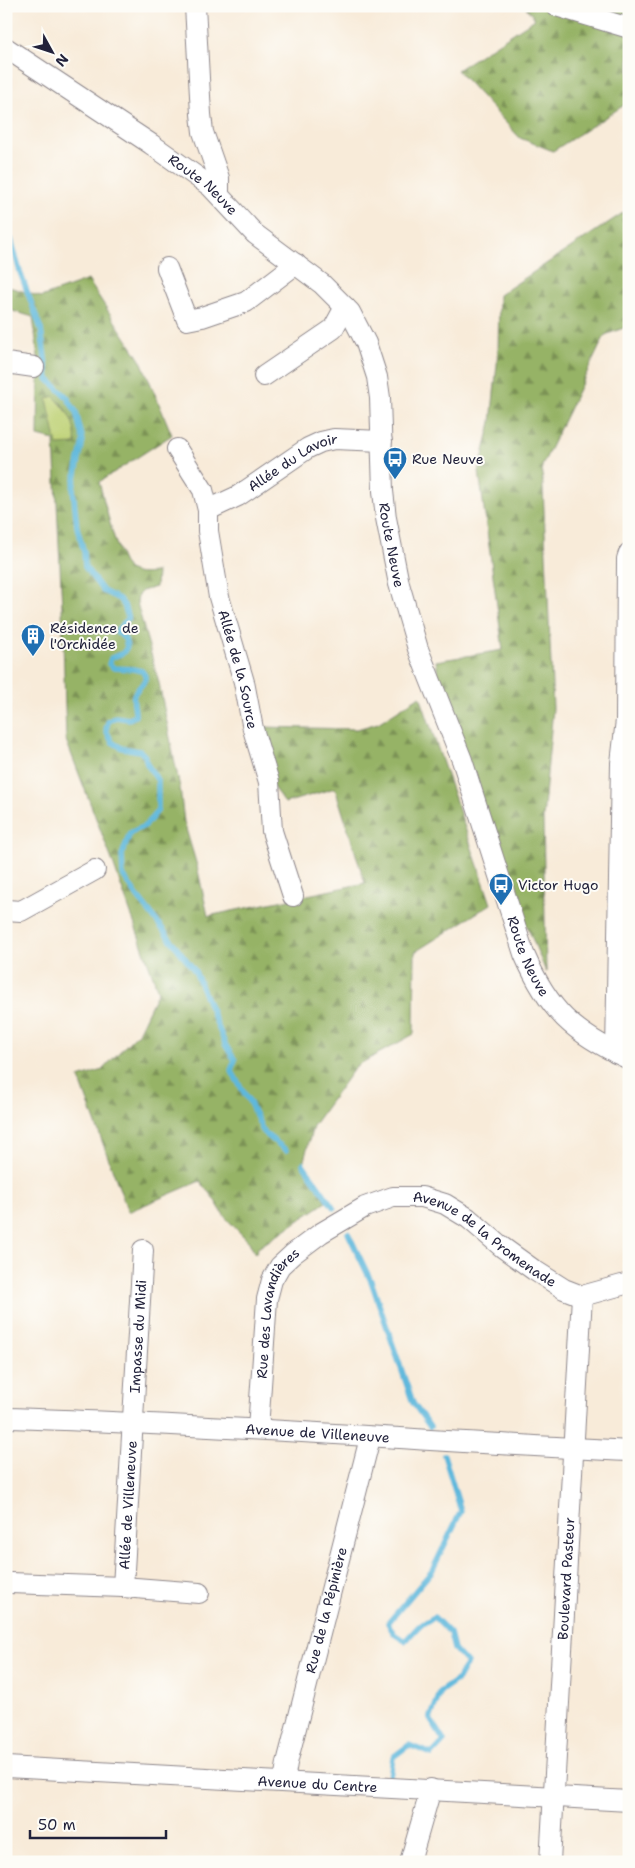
<svg xmlns="http://www.w3.org/2000/svg" width="635" height="1868" font-family="'Shantell Sans',sans-serif">
<style>
.forest{fill:url(#forest-firs);stroke:#5c6a50}
.park{fill:#bed174;stroke:#707a58}
.lines{fill:none;stroke-linecap:round;stroke-linejoin:round}
.stream{stroke:#5fb8dc;stroke-width:5.5}
.minor-casing{stroke:#8d868a;stroke-width:22}
.minor{stroke:#fff;stroke-width:20}
.labels{text-anchor:middle;dominant-baseline:central;stroke-width:4;stroke-linejoin:round;paint-order:stroke}
.street-label{font-size:14px;fill:#22223b;stroke:#fdfcf7}
.poi-label{font-size:14px;fill:#22223b;stroke:#fdfcf7;text-anchor:start}
</style>
<defs>
<pattern id="forest-firs" width="22" height="20" patternUnits="userSpaceOnUse" patternTransform="scale(1.25)"><rect width="22" height="20" fill="#96b366"/><path d="M5 1l3.5 6h-7zM16 11l3.5 6h-7z" fill="#7a9155"/></pattern>
</defs>
<rect width="100%" height="100%" fill="#fdfcf7"/>
<filter id="ink" filterUnits="userSpaceOnUse"><feTurbulence type="fractalNoise" baseFrequency=".02" numOctaves="2"/><feDisplacementMap in="SourceGraphic" scale="10" xChannelSelector="R" yChannelSelector="G"/><feConvolveMatrix kernelMatrix="1 2 1 2 8 2 1 2 1" color-interpolation-filters="sRGB"/></filter>
<filter id="wash" filterUnits="userSpaceOnUse"><feTurbulence type="fractalNoise" baseFrequency=".0096" numOctaves="4" result="noise"/><feDisplacementMap in="SourceGraphic" scale="20" xChannelSelector="R" yChannelSelector="G"/><feGaussianBlur stdDeviation="1.12" result="paint"/><feColorMatrix in="noise" values="0 0 0 0 0 0 0 0 0 0 0 0 0 0 0 0 0 1.4 0 .05"/><feComposite in="paint" operator="in"/></filter>
<g filter="url(#wash)">
<rect width="100%" height="100%" fill="#f8ebd9"/>
<g class="forest">
<polygon points="525,6 629,6 629,102 553,151 520,138 457,70 535,19"/>
<polygon points="629,209 629,326 605,335 542,466 553,708 543,818 546,972 500,860 440,689 436,661 503,650 479,472 491,422 498,355 499,295"/>
<path d="M 88,280 L 142,363 L 172,435 L 99,482 C 104,499 118,563 130,571 C 138,575 148,574 157,572 L 156,587 L 142,591 L 138,595 L 137,603 L 159,683 L 180,788 L 184,822 L 197,866 L 208,916 L 365,883 L 335,788 L 285,803 L 269,782 L 261,727 L 357,729 L 378,723 L 420,696 L 491,904 L 415,952 L 414,1034 L 356,1066 L 313,1126 L 303,1164 L 326,1202 L 258,1248 L 255,1254 L 249,1242 L 225,1217 L 214,1199 L 200,1181 L 128,1212 L 79,1078 L 102,1070 L 138,1033 L 158,991 L 113,863 L 66,740 L 62,608 L 54,440 L 38,436 L 39,365 L 33,317 L 6,309 L 6,286 L 41,297 Z"/>
</g>
<path class="park" d="M 53,396 C 67,409 77,424 75,444 L 57,445 L 47,399 Z"/>
<g class="lines">
<g class="stream">
<path d="M 11,239 L 20,272 L 41,329 L 48,379 L 67,397 L 76,412 L 83,441 L 73,488 L 77,527 L 84,552 L 85,567 L 103,591 L 119,599 L 124,605 L 128,618 C 125,624 119,625 117,632 L 125,639 L 127,647 L 123,653 L 111,658 L 109,664 L 114,668 L 133,669 L 142,671 L 146,677 C 143,687 137,687 134,695 C 132,702 136,709 135,716 L 129,719 L 115,717 L 108,722 L 106,730 L 112,742 L 122,748 L 140,751 L 145,756 L 147,764 L 158,781 L 158,810 L 146,825 L 130,833 L 122,855 L 123,875 L 137,896 L 195,971 L 226,1046 L 235,1060 L 231,1070 L 249,1101 L 264,1133 L 286,1150"/>
<polyline points="303,1164 334,1208"/>
<polyline points="348,1233 371,1281 413,1403 430,1427"/>
<polyline points="390,1777 393,1757 409,1745 432,1754 444,1741 430,1719 441,1691 458,1679 467,1663 454,1649 450,1633 434,1617 419,1626 405,1641 394,1634 388,1623 432,1571 461,1511 444,1455"/>
</g>
</g>
</g>
<g filter="url(#ink)">
<g class="lines">
<defs>
<g id="minor">
<polyline points="195,6 201,114 203,132 219,178 219,194"/>
<polyline points="556,6 629,28"/>
<path id="s1" d="M 6,48 L 151,144 L 210,186 L 255,234 L 322,284 L 350,312 L 366,343 L 377,377 L 380,398 L 383,491 L 386,518 L 399,584 L 418,649 L 462,760 L 524,954 C 549,1011 573,1033 629,1059"/>
<polyline points="167,268 187,320 202,317 246,302 296,264"/>
<polyline points="6,363 34,367"/>
<polyline points="264,376 333,329 345,307"/>
<path id="s2" d="M 177,449 L 203,490 L 208,510 L 208,531 L 219,597 L 244,682 L 253,729 L 269,782 L 272,831 L 293,896"/>
<path id="s3" d="M 208,510 L 238,496 L 308,448 L 321,442 L 334,439 L 382,441"/>
<polyline points="6,910 21,911 95,870"/>
<polyline points="616,1053 621,763 626,720 627,559 629,553"/>
<path id="s4" d="M 6,1418 C 214,1424 421,1441 629,1451"/>
<path id="s5" d="M 258,1429 L 267,1299 L 272,1280 L 280,1266 L 293,1254 L 321,1233 L 365,1207 L 393,1197 L 422,1197 L 445,1204 L 468,1218 L 502,1247 L 534,1270 L 564,1289 L 582,1296 L 629,1283"/>
<polyline points="10,1583 123,1587 199,1593"/>
<path id="s6" d="M 123,1587 L 143,1250"/>
<path id="s7" d="M 6,1767 L 629,1801"/>
<path id="s8" d="M 284,1781 L 287,1763 L 370,1438"/>
<polyline points="410,1862 431,1789"/>
<path id="s9" d="M 550,1862 L 582,1296"/>
</g>
</defs>
<use href="#minor" class="minor-casing"/>
<use href="#minor" class="minor"/>
</g>
</g>
<defs>
<symbol id="bus-pin" viewBox="-11 -11 22 30"><path d="M0 17L-7.5 6A9.5 9.5 0 1 1 7.5 6Z" fill="#1f6fb2" stroke="#fdfcf7"/><path d="M-5-6H5V4H4V6H2V4H-2V6H-4V4H-5ZM-3.5-4V0h7V-4ZM-3.5 1.2v1.5H-2V1.2ZM2 1.2v1.5H3.5V1.2Z" fill="#fff"/></symbol>
<symbol id="building-pin" viewBox="-11 -11 22 30"><path d="M0 17L-7.5 6A9.5 9.5 0 1 1 7.5 6Z" fill="#1f6fb2" stroke="#fdfcf7"/><path d="M-4-6H4V6H1V3H-1V6H-4ZM-2.5-4.3h1.7v1.8h-1.7ZM.8-4.3h1.7v1.8H.8ZM-2.5-1h1.7V.8h-1.7ZM.8-1h1.7V.8H.8Z" fill="#fff"/></symbol>
</defs>
<g fill-rule="evenodd">
<use href="#bus-pin" x="381" y="445" width="28" height="38"/>
<use href="#building-pin" x="19" y="622" width="28" height="38"/>
<use href="#bus-pin" x="487" y="871" width="28" height="38"/>
</g>
<g class="labels">
<g class="street-label">
<text stroke="none"><textPath href="#s1" startOffset="240">Route Neuve</textPath></text>
<text stroke="none"><textPath href="#s3" startOffset="98">Allée du Lavoir</textPath></text>
<text stroke="none"><textPath href="#s1" startOffset="675">Route Neuve</textPath></text>
<text stroke="none"><textPath href="#s2" startOffset="232">Allée de la Source</textPath></text>
<text stroke="none"><textPath href="#s1" startOffset="1109">Route Neuve</textPath></text>
<text stroke="none"><textPath href="#s5" startOffset="404">Avenue de la Promenade</textPath></text>
<text stroke="none"><textPath href="#s5" startOffset="120">Rue des Lavandières</textPath></text>
<text stroke="none"><textPath href="#s6" startOffset="251">Impasse du Midi</textPath></text>
<text stroke="none"><textPath href="#s4" startOffset="312">Avenue de Villeneuve</textPath></text>
<text stroke="none"><textPath href="#s6" startOffset="82">Allée de Villeneuve</textPath></text>
<text stroke="none"><textPath href="#s9" startOffset="284">Boulevard Pasteur</textPath></text>
<text stroke="none"><textPath href="#s8" startOffset="176">Rue de la Pépinière</textPath></text>
<text stroke="none"><textPath href="#s7" startOffset="312">Avenue du Centre</textPath></text>
</g>
<g class="poi-label">
<text x="412" y="459">Rue Neuve</text>
<text x="50" y="628">Résidence de<tspan x="50" dy="16">l'Orchidée</tspan></text>
<text x="518" y="885">Victor Hugo</text>
</g>
</g>
<rect width="635" height="1868" fill="none" stroke="#fdfcf7" stroke-width="25"/>
<g transform="translate(52 52) rotate(130)" stroke="#fdfcf7" stroke-width="4" paint-order="stroke">
<path d="M0-4L9 19L0 12L-9 19Z" fill="#22223b"/>
<text y="-8" font-size="14" font-weight="bold" text-anchor="middle" fill="#22223b">N</text>
</g>
<path d="M30 1830v8h136v-8" fill="none" stroke="#22223b" stroke-width="2.5"/>
<text x="38" y="1830" font-size="15" fill="#22223b" stroke="#fdfcf7" stroke-width="4" paint-order="stroke">50 m</text>
</svg>
